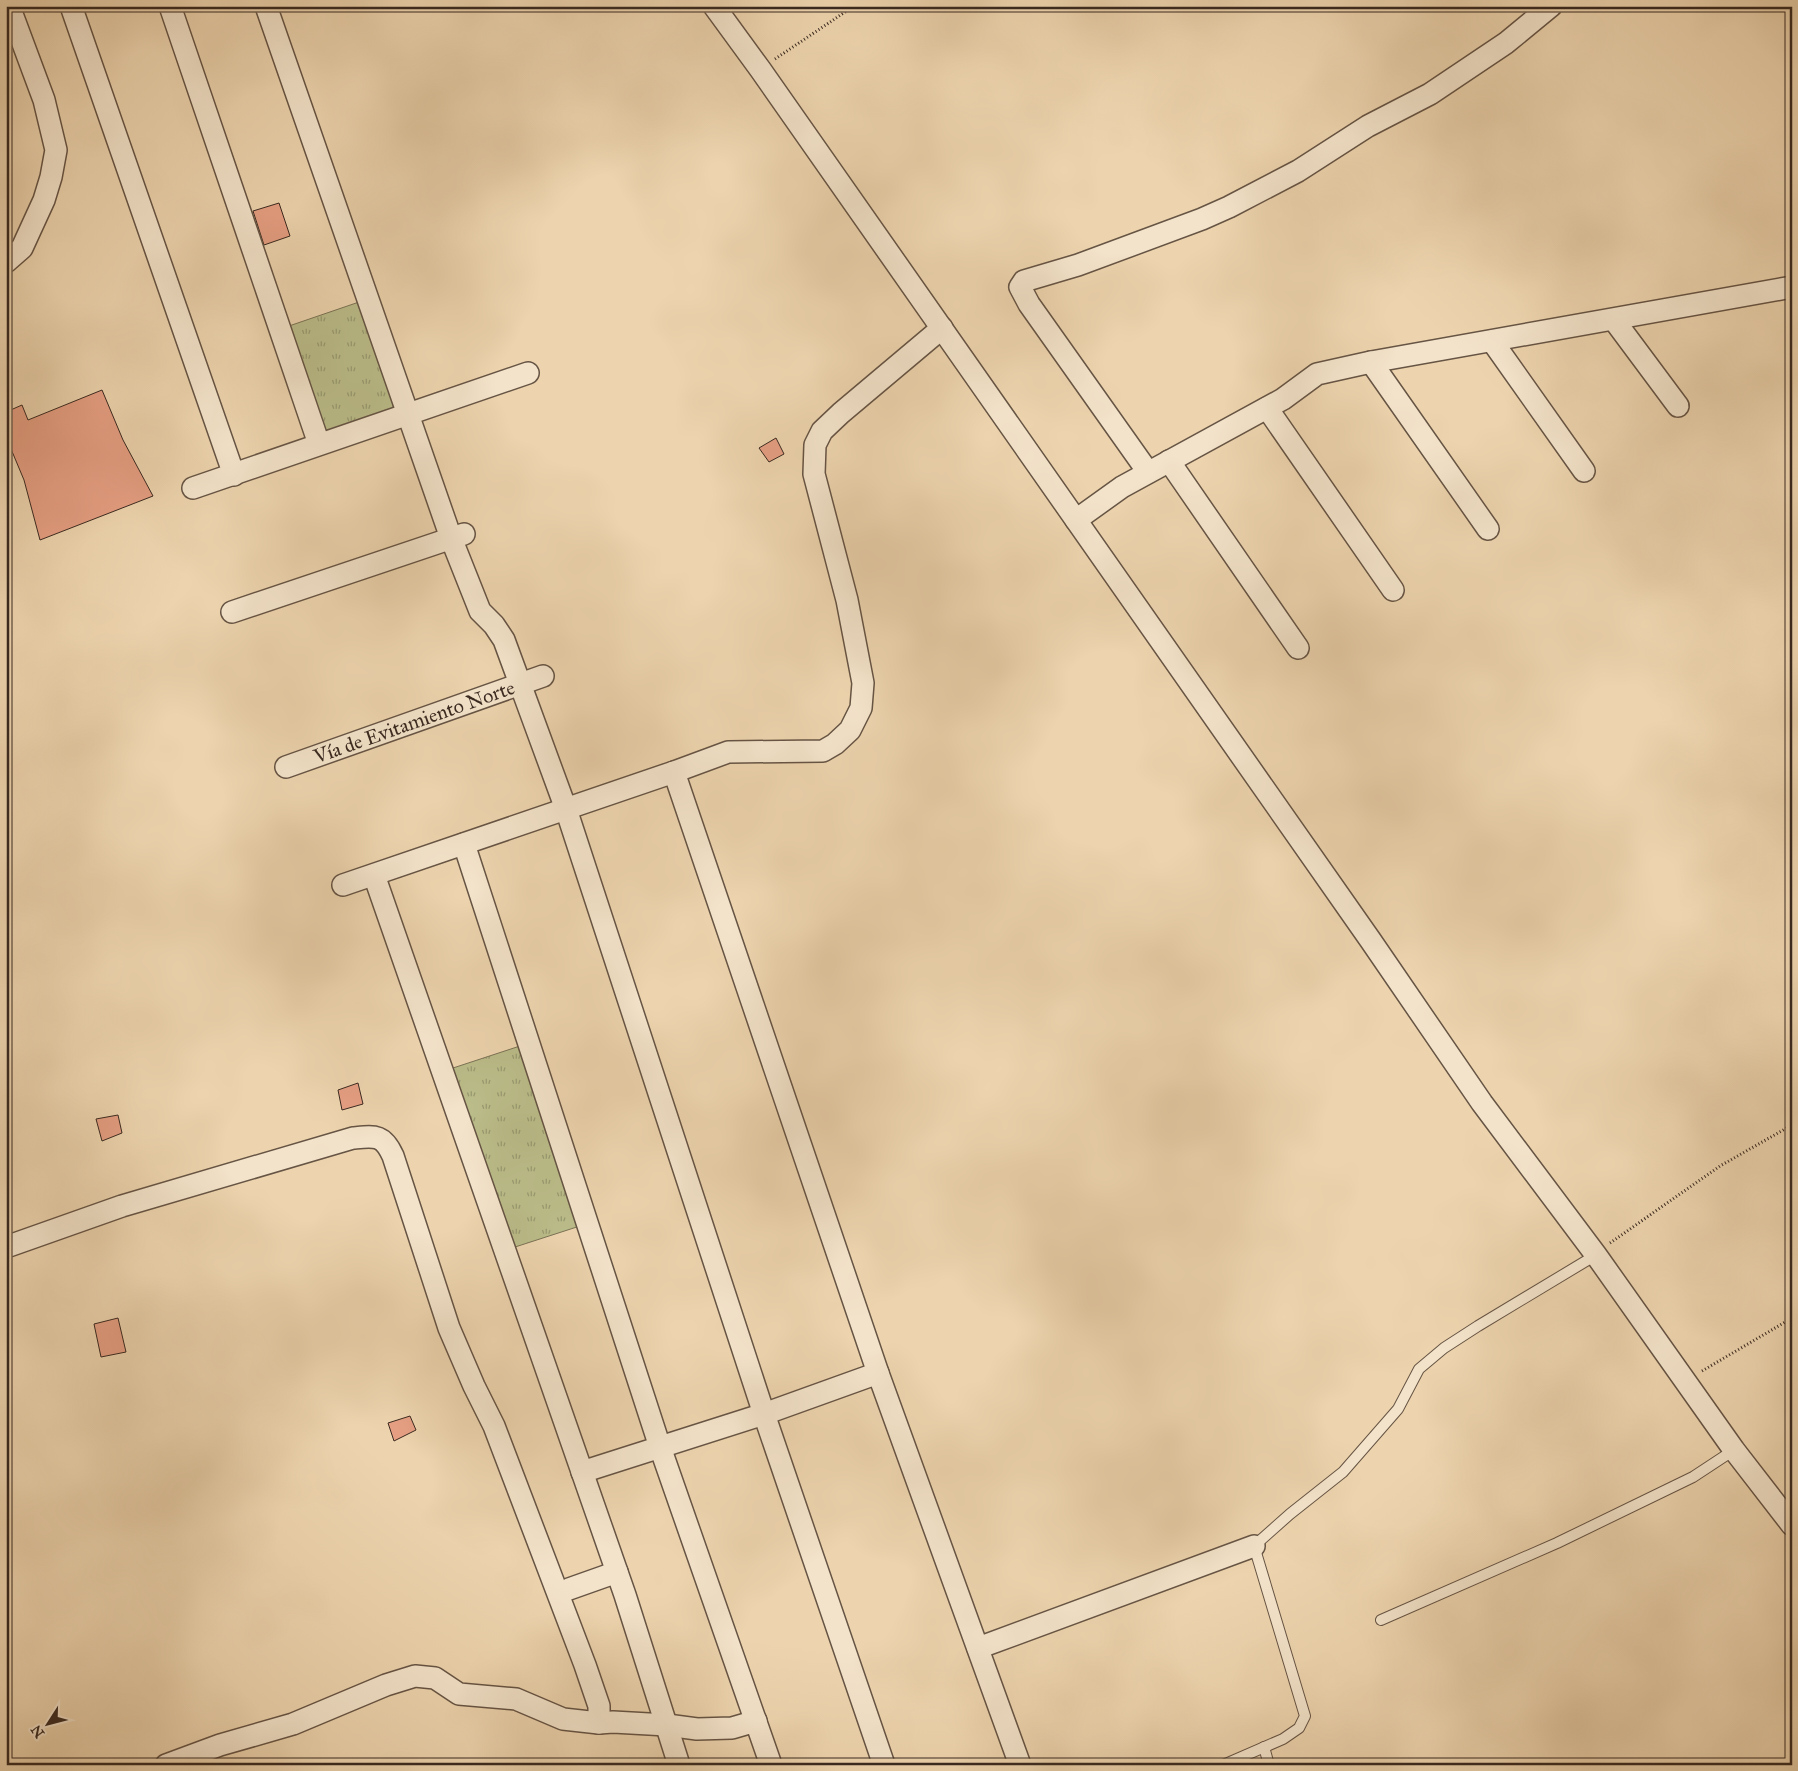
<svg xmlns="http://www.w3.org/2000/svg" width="1798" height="1771" font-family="'IM FELL Great Primer',serif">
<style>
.grass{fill:url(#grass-tufts);stroke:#7a7254}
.building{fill:#e69f83;stroke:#392920}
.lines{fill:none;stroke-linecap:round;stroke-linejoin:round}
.lane-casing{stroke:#665444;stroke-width:12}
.street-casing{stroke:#665444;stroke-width:24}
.path{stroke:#392920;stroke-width:3;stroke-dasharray:1 2.5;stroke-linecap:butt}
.lane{stroke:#f3e3ca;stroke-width:10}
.street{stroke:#f3e3ca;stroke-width:21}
.labels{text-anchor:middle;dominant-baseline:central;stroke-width:5;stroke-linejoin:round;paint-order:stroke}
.street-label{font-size:20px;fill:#392920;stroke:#f3e3ca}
</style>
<defs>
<pattern id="grass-tufts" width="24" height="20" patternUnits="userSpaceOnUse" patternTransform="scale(1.25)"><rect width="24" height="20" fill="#babc89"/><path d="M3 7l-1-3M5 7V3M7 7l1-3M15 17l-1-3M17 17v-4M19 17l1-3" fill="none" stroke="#989970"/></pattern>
</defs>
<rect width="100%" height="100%" fill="#edd4ae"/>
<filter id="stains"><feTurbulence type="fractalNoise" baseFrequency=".004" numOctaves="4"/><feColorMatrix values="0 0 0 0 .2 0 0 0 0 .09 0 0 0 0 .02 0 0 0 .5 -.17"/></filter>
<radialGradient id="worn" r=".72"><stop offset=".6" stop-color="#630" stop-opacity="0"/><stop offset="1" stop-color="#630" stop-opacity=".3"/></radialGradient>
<g class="grass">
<polygon points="362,301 400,409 324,435 286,327"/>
<polygon points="523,1045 583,1225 512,1248 450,1069"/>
</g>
<g class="building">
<polygon points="279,203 290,236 264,245 253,211"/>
<polygon points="102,390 123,440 153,496 40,540 24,480 6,437 6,412 22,405 28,420"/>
<polygon points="776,438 784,454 769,462 759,448"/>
<polygon points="358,1083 363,1104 342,1110 338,1090"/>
<polygon points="118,1115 122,1133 102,1141 96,1119"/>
<polygon points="118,1318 126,1352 101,1357 94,1324"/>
<polygon points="410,1416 416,1430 394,1441 388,1423"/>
</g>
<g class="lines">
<defs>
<g id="lane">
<polyline points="1381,1620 1557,1543 1693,1477 1734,1450"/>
<polyline points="1264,1747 1269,1765"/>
<polyline points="1223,1765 1283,1739 1299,1728 1305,1716 1254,1546 1290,1514 1343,1472 1398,1409 1419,1369 1444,1348 1478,1326 1596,1255"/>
</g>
<g id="street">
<polyline points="71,6 234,475"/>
<polyline points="170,6 319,444"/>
<polyline points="266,6 451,538 480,611 494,625 504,640 566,809 764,1414 884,1765"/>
<polyline points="714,6 760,69 1371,941 1482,1103 1596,1255 1734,1450 1792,1525"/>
<polyline points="6,262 22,248 44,200 51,177 56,150 44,100 9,6"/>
<polyline points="1614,320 1678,406"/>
<polyline points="1492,341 1584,471"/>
<polyline points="1371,362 1488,529"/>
<polyline points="1267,408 1393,590"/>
<polyline points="1169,461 1298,648"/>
<polyline points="1148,472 1029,304 1020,287 1024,281 1078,265 1202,219 1229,207 1298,171 1368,126 1430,94 1506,43 1551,6"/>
<polyline points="193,488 528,373"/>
<polyline points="1076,520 1122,487 1283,399 1317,374 1371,362 1792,287"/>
<polyline points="232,612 464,534"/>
<path id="s1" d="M 286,767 L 543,676"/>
<polyline points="674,772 878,1373 1020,1765"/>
<polyline points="464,844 660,1447 771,1765"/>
<polyline points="374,875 625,1595 679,1765"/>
<polyline points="343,885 674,772 728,752 823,751 835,744 850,730 861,708 863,683 847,600 814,474 815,445 822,431 841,413 942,328"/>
<path d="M 6,1247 L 122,1206 L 353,1138 C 375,1136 383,1134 393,1156 L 449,1328 L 474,1386 L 494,1426 L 585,1665 L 599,1706 L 599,1723"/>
<polyline points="582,1472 764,1414 878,1373"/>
<polyline points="569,1589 617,1572"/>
<polyline points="978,1648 1254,1546"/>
<polyline points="166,1765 220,1745 293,1724 386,1685 415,1676 435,1678 459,1694 516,1699 563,1719 599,1723 613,1722 667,1725 697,1729 732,1728 756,1721"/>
</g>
</defs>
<use href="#lane" class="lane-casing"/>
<use href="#street" class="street-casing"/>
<g class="path">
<polyline points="775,59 854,6"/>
<polyline points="1610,1243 1720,1166 1792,1125"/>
<polyline points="1702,1371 1792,1318"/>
</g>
<use href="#lane" class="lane"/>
<use href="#street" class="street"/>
</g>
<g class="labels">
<g class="street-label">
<text stroke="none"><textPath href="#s1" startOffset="136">Vía de Evitamiento Norte</textPath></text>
</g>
</g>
<rect width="1798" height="1771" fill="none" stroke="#edd4ae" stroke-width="25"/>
<rect x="8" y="8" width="1783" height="1756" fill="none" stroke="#392920" stroke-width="2.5"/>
<rect x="12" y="12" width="1773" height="1746" fill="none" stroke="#392920"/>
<g transform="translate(48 1724) rotate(234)" stroke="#f3e3ca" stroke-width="4" paint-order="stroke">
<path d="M0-4L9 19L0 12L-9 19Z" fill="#392920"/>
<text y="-8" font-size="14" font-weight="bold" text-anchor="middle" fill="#392920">N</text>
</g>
<rect width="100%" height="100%" filter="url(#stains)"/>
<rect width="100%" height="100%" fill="url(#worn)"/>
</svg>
